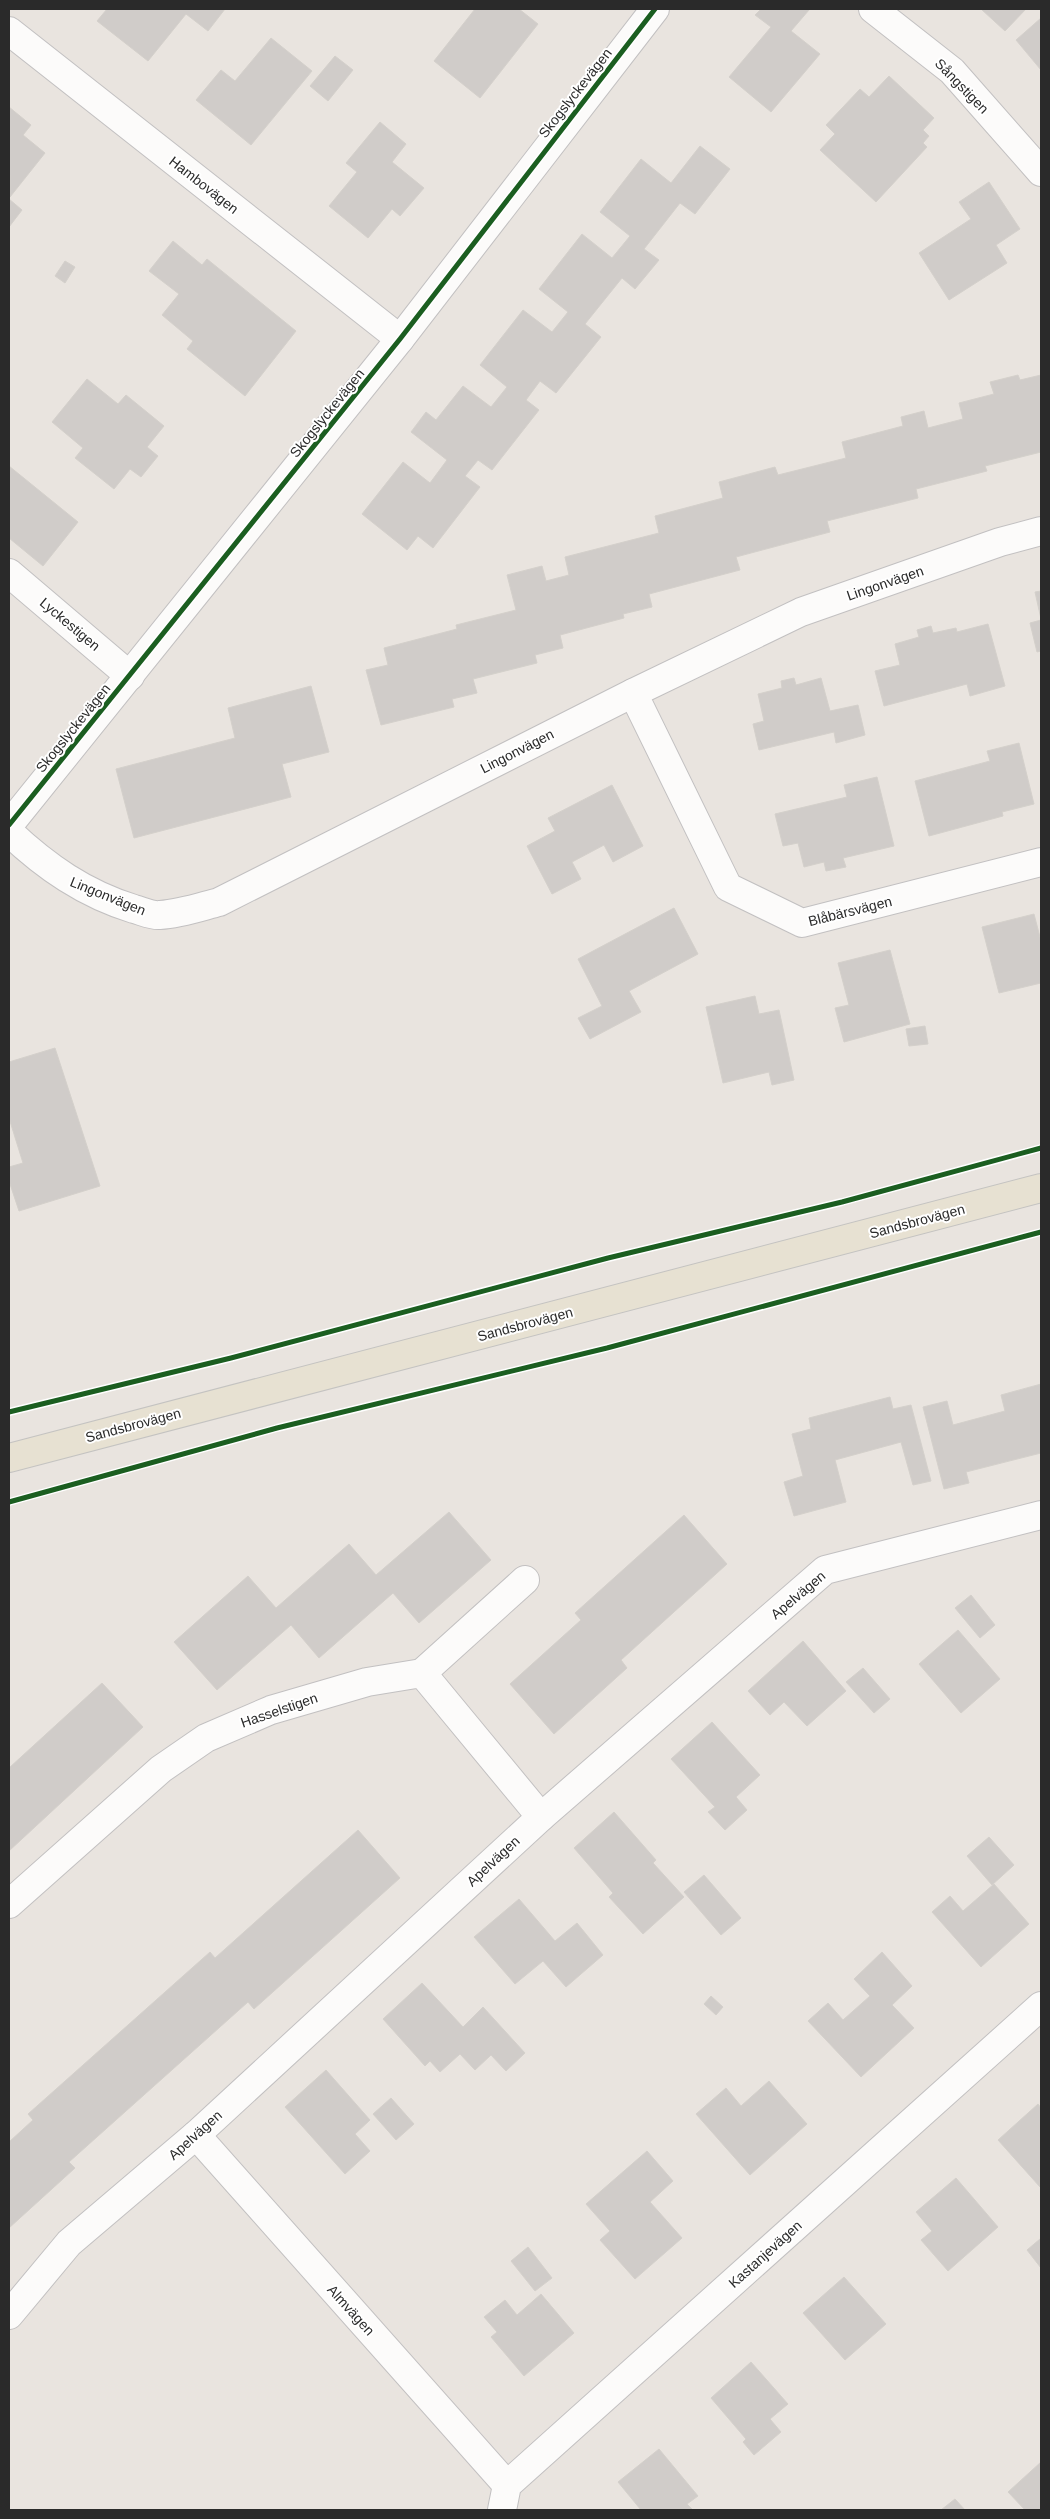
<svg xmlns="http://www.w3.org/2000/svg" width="1050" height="2519" font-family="Arial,sans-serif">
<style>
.building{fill:#d0ccc9;stroke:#d4d0cb}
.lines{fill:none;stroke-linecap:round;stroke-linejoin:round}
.minor-casing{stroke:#c2c0c1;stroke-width:30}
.major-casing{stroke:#c4c3c1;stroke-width:30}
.minor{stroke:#fcfbfa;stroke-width:28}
.major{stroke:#e7e1d2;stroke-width:28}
.cycleway-casing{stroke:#fff;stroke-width:8}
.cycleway{stroke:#1b5e20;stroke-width:5}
.labels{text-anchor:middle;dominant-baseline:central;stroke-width:4;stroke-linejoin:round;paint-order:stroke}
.street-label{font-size:14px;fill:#2a2a2a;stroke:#fff}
</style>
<rect width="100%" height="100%" fill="#e9e4df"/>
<g class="building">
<polygon points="107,9 225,9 208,31 186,14 148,61 97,21"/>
<polygon points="475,9 519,9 538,24 480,98 434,61"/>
<polygon points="761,9 807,9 809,10 791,31 820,54 771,112 729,77 771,27 755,15"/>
<polygon points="981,9 1026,9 1005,31"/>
<polygon points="1041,18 1041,70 1016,40"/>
<polygon points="271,38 312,71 251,145 196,100 221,70 235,81"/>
<polygon points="335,56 353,70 328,101 310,86"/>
<polygon points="889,76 934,118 923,130 929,136 923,143 927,147 876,202 820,150 835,134 826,125 860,89 869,97"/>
<polygon points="9,107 31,125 23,135 45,153 10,197"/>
<polygon points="380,122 406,144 392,162 424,188 400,216 392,209 368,238 329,206 357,172 346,163"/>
<polygon points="700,146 730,169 695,214 680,203 644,249 659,260 635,289 622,278 585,324 601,337 556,393 540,381 526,400 539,410 492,470 478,460 465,476 480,487 433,548 418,536 407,550 362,514 403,462 430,483 447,460 411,432 426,412 436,420 463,386 491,407 507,387 480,365 523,310 552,332 568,312 539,289 582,234 612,258 630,236 600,212 641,159 671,183"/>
<polygon points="989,182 1020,229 996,245 1007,263 949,300 919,253 971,219 959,202"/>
<polygon points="9,199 22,210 9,227"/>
<polygon points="173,241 202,265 207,259 296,331 245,396 187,349 193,341 162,315 179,294 149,271"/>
<polygon points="65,261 75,267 65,283 55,276"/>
<polygon points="1018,375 1020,380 1041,375 1041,452 985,466 987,471 916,489 918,498 827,521 830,532 736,557 740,570 649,594 652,607 623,614 624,618 560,635 563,648 535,655 537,663 473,679 477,693 452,699 454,707 381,725 366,670 388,665 384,648 457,629 456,625 516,610 507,575 542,566 546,581 569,575 565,557 659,533 655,516 723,498 719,482 775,467 778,475 846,458 842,442 903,426 901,417 924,411 928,428 963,419 959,403 994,394 990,382"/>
<polygon points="87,379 118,404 126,395 164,426 147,447 158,456 141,477 130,469 114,489 75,458 83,448 52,422"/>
<polygon points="9,466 78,522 43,566 9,538"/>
<polygon points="1041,591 1041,619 1035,592"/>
<polygon points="1041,620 1041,651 1037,652 1030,623"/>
<polygon points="988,624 1005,686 970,696 967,684 884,706 875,671 900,665 895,644 919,637 917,630 931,626 933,633 956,628 957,632"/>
<polygon points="794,678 796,685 821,678 830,711 858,705 865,735 836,743 834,732 759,750 753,724 764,721 758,694 782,688 781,681"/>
<polygon points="311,686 329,752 282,764 291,797 134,838 116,769 235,738 228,708"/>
<polygon points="1019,743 1034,804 1002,812 1003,816 929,836 915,781 990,761 987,751"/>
<polygon points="877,777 894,846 843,858 846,867 826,871 824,862 804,867 798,843 783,846 775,814 847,797 844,785"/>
<polygon points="612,785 643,846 613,862 604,845 572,862 581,879 552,894 527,846 555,831 548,818"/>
<polygon points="674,908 698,954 629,991 641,1012 590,1039 578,1018 602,1006 578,959"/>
<polygon points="1034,914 1041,941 1041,983 999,993 982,927"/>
<polygon points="890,950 910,1024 844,1042 835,1008 849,1005 838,963"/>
<polygon points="755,996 759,1014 779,1010 794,1080 772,1085 769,1072 723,1083 706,1007"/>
<polygon points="925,1026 928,1044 909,1046 906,1029"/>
<polygon points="55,1048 100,1186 19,1211 9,1181 9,1167 23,1163 9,1118 9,1062"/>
<polygon points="1041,1384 1041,1453 966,1472 969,1483 944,1489 923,1407 947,1401 953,1425 1005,1411 1001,1395"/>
<polygon points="890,1397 893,1409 911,1405 931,1481 913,1485 901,1442 835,1460 846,1502 794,1516 784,1482 803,1476 792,1434 811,1429 809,1418"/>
<polygon points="449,1512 491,1560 419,1623 393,1593 319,1658 291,1625 217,1690 174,1642 248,1576 276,1608 349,1544 376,1575"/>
<polygon points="684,1515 727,1564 621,1660 627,1668 554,1734 510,1684 581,1620 575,1613"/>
<polygon points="971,1595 995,1625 980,1638 955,1608"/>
<polygon points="958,1630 1000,1679 961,1713 919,1664"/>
<polygon points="803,1641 846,1691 807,1726 784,1702 770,1715 748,1691"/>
<polygon points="863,1668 890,1699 874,1713 846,1682"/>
<polygon points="102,1683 143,1727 9,1851 9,1768"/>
<polygon points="712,1722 760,1775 736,1797 747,1810 725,1830 708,1812 715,1807 671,1759"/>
<polygon points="614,1812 656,1860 653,1863 684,1897 643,1934 609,1897 613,1893 574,1848"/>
<polygon points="358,1830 400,1878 254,2009 248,2002 69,2162 75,2168 9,2228 9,2142 33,2120 28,2114 210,1952 215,1958"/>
<polygon points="989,1837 1014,1865 992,1885 967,1856"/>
<polygon points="704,1875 741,1918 721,1935 684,1892"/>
<polygon points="994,1884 1029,1924 981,1967 932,1912 950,1896 963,1911"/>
<polygon points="519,1899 555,1941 577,1923 603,1955 566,1987 543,1961 515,1984 474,1937"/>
<polygon points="882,1952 912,1986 892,2005 914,2028 861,2077 808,2021 828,2003 843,2020 870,1996 854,1979"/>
<polygon points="422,1983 463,2027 483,2007 525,2053 506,2071 491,2055 475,2070 460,2054 440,2072 430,2061 425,2066 383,2019"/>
<polygon points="711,1996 723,2007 716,2015 704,2004"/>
<polygon points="326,2070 370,2120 355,2134 370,2151 345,2174 285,2107"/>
<polygon points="769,2081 807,2124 750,2175 696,2114 726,2088 741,2106"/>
<polygon points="391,2098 414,2124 396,2140 373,2114"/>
<polygon points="1038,2104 1041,2108 1040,2187 998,2140"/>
<polygon points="647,2151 673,2181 650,2202 682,2238 635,2279 600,2240 610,2231 586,2204"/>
<polygon points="956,2178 998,2227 948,2271 921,2240 932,2231 916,2212"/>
<polygon points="1040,2239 1041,2240 1041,2268 1027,2250"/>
<polygon points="528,2247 552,2278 535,2291 511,2261"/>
<polygon points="844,2277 886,2324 845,2360 803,2313"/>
<polygon points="541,2294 574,2333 524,2376 491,2337 497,2332 484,2317 505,2300 517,2315"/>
<polygon points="751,2362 788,2404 770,2419 781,2432 754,2455 743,2442 746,2439 711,2398"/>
<polygon points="659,2449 698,2496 687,2504 693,2510 641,2510 618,2482"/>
<polygon points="1041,2462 1041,2510 1025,2510 1008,2492"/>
<polygon points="955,2499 965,2510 941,2510"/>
</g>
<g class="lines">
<defs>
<g id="minor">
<polyline points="873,9 952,71 1041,172"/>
<polyline points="9,31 400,339"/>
<polyline points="9,573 130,676"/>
<polyline points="633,693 728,887 802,923 1041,862"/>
<polyline points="9,825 400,339 655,9"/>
<path d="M 9,832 C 46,867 85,894 134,909 C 142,911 152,916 160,915 C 180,914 200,907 219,902 L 633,693 L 801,612 L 1000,542 L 1041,531"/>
<polyline points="422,1673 525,1580"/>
<polyline points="9,1904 161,1769 206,1738 271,1710 367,1682 422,1673 541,1817"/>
<polyline points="196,2135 507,2485"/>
<polyline points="9,2315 69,2243 196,2135 541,1817 825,1570 1041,1515"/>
<polyline points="502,2510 507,2485 1041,2006"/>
</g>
<polyline id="major" points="9,1458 1041,1188"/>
</defs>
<use href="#minor" class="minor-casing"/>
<use href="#major" class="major-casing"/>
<use href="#minor" class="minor"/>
<use href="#major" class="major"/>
<defs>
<g id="cycleway">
<polyline points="9,825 400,339 655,9"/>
<polyline points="9,1412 231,1358 608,1258 842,1202 1041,1148"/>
<polyline points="9,1502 277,1428 607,1348 1041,1232"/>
</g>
</defs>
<use href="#cycleway" class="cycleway-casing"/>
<use href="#cycleway" class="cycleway"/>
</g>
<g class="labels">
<g class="street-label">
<text transform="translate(962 86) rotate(46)">Sångstigen</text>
<text transform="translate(575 93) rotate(-52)">Skogslyckevägen</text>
<text transform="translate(204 185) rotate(38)">Hambovägen</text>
<text transform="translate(327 413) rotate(-51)">Skogslyckevägen</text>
<text transform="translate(885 583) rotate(-19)">Lingonvägen</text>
<text transform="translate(70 624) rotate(40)">Lyckestigen</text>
<text transform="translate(73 728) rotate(-51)">Skogslyckevägen</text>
<text transform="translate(517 751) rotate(-27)">Lingonvägen</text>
<text transform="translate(108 896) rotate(22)">Lingonvägen</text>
<text transform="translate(850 911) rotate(-14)">Blåbärsvägen</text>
<text transform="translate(917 1221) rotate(-15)">Sandsbrovägen</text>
<text transform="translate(525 1324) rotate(-15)">Sandsbrovägen</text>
<text transform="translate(133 1425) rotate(-15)">Sandsbrovägen</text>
<text transform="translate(798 1595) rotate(-40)">Apelvägen</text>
<text transform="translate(279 1710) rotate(-19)">Hasselstigen</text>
<text transform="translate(493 1861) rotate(-43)">Apelvägen</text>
<text transform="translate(195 2135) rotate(-42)">Apelvägen</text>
<text transform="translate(765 2254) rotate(-42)">Kastanjevägen</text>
<text transform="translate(351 2310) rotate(48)">Almvägen</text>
</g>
</g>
<rect width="1050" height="2519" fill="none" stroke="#2a2a2a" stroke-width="20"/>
</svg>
